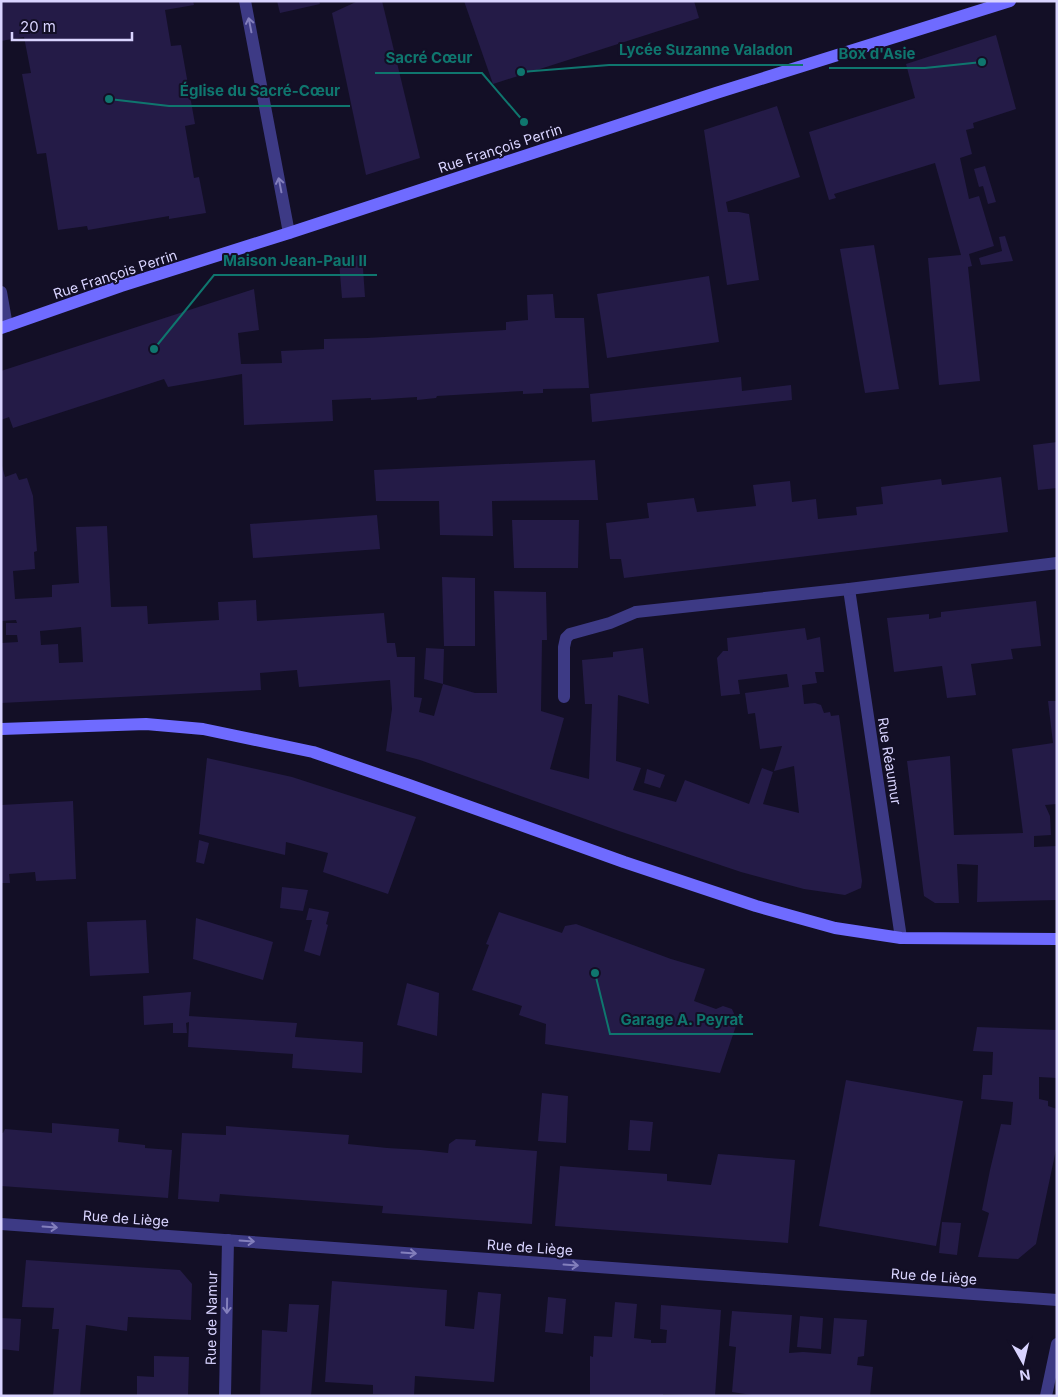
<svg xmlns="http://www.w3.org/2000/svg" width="1058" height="1397" font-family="Inter,sans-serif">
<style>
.building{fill:#241b47;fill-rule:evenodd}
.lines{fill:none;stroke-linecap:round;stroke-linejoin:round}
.lane{stroke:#3d3a85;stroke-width:12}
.street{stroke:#3d3a85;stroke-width:12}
.secondary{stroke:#6f6bff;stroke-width:12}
.oneway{stroke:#837fbc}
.labels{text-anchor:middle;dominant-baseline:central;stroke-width:4;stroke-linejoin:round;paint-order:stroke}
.street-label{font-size:14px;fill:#d9d4ff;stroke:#130f26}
.leader{fill:none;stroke:#0f766e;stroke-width:2}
.callout-dot{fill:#0f766e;stroke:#130f26;stroke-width:2}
.callout-label{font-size:15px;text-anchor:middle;font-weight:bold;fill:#0f766e;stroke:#130f26;stroke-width:4;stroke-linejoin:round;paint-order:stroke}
</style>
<rect width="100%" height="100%" fill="#130f26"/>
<g class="building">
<polygon points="1,1 193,1 194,5 165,10 171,46 181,45 195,124 185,126 194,178 199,177 206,213 169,219 169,216 88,230 87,226 58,230 46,153 37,154 22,74 31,73 24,37 1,41"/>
<polygon points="277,1 319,1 320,4 280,13"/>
<polygon points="358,1 382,1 420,158 366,175 332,13"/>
<polygon points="464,1 694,1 699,18 493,84"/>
<polygon points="996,35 1016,109 973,123 974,128 966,130 972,154 960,158 969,199 979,196 994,246 969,254 972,266 968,267 980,381 939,385 928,258 961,255 935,163 834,194 836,198 829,200 809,132 915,98 906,64"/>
<polygon points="777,106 800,177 726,202 728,212 739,212 749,214 759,280 727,285 704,130"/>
<polygon points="985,166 996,202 988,204 983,186 979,187 974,169"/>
<polygon points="1005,236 1013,261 981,265 979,258 1002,251 999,237"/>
<polygon points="874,245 899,389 865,393 840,249"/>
<polygon points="362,254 365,297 342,298 339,262"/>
<polygon points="709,276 719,342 607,358 597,294"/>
<polygon points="254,289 259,330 238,333 241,364 282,363 281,351 324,349 324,339 367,338 506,330 506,322 528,320 527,295 553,294 555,318 584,318 589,388 543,389 543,393 523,394 523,391 437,396 436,398 417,400 417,397 371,400 371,398 332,400 333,421 244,425 242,374 168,387 164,379 13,428 9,417 1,420 1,371"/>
<polygon points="741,377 742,391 791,385 792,400 592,422 590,394"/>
<polygon points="1057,442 1057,488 1038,490 1033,445"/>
<polygon points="595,460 598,500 492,501 493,536 440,535 439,501 376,501 374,470"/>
<path d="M 1,462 L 5,477 L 16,473 L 19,480 L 27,478 L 33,496 L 37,551 L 34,552 L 35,569 L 13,571 L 15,599 L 52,597 L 52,585 L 79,583 L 76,527 L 107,526 L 111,607 L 147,606 L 148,624 L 219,620 L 218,602 L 256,600 L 257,621 L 384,613 L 387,643 L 395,643 L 397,657 L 415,657 L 414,697 L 422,698 L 419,712 L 434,716 L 443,684 L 424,679 L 426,648 L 444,649 L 443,684 L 475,693 L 497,693 L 494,591 L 546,592 L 547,640 L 542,640 L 541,711 L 564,718 L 550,769 L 589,779 L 592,704 L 585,704 L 582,660 L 613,657 L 613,652 L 643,648 L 649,704 L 618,695 L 616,761 L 641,768 L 633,790 L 676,802 L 685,780 L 749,804 L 762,768 L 773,772 L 763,804 L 799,813 L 794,766 L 774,771 L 782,746 L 760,749 L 755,713 L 748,714 L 745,693 L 789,687 L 787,674 L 738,680 L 740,694 L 721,696 L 717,658 L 723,651 L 728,651 L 727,638 L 805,628 L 807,640 L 820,637 L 824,672 L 815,672 L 817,683 L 802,685 L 804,704 L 815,703 L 821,705 L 824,713 L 830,712 L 831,716 L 839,715 L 862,881 L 861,888 L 845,895 L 804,889 L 741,872 L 619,831 L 420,760 L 386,751 L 392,709 L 390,680 L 299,687 L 297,670 L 260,673 L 261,690 L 1,703 L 1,643 L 18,642 L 17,635 L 6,635 L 6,623 L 17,623 L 16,620 L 1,621 ZM 81,627 L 83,662 L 59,663 L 58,644 L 41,645 L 40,631 Z"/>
<polygon points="1001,477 1008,532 624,578 621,559 610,559 606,523 649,518 647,503 694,498 697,512 756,506 753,485 790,481 792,502 816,499 818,519 857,515 856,507 883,504 881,487 941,479 942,485"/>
<polygon points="377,515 380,549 253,558 250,524"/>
<polygon points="512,520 579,520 578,568 514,568"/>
<polygon points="442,577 475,578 475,646 444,646"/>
<polygon points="1036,601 1041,646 1011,649 1013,659 971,664 976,695 947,698 942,666 894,672 887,618 929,614 929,619 941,617 941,612"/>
<polygon points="1048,701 1057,701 1057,804 1045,805 1050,816 1051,835 1034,836 1034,847 1057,846 1057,900 977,902 978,865 957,864 959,903 935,903 924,896 907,761 950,756 954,835 1023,833 1012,749 1053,743"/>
<polygon points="207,758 292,777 416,817 388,894 323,872 328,853 286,842 285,855 199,834"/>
<polygon points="647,769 665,775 660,788 644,783"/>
<polygon points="73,801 76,879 36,881 35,872 9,874 10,883 1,883 1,805"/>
<polygon points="199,840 209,843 204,864 196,862"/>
<polygon points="282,887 308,890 303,911 280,908"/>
<polygon points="309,908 329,912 326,924 328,925 320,956 304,951 312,920 306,920"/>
<polygon points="499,912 562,933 565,926 576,924 671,959 705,969 694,1001 716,1009 723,1006 732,1009 735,1016 739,1017 720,1073 545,1044 546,1024 519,1015 522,1006 472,990 489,945 486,944"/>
<polygon points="196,918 273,942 263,980 193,959"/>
<polygon points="146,920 149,973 90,976 87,922"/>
<polygon points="407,983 439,993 437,1036 397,1025"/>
<polygon points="191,992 189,1016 297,1023 295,1037 363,1042 362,1073 292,1068 293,1054 188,1047 189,1022 186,1023 187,1033 173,1033 173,1023 144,1025 143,996"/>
<polygon points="977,1027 1057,1030 1057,1078 1039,1077 1039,1099 1048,1101 1048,1106 1057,1109 1057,1145 1036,1244 1018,1259 978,1257 989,1213 982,1210 990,1170 1001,1124 1011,1125 1013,1102 981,1099 983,1075 992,1075 993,1052 973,1051"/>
<polygon points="846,1080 963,1101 936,1246 819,1226"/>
<polygon points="542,1093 568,1096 566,1143 538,1141"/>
<polygon points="630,1120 653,1122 650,1151 628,1150"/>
<polygon points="52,1123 119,1129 118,1142 145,1145 145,1148 172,1150 168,1198 1,1186 1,1133 3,1133 5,1129 52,1133"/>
<polygon points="226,1126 349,1135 348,1144 387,1148 421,1150 448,1153 449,1144 456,1139 476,1140 475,1146 537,1151 532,1224 382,1213 383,1206 220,1194 219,1202 178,1199 182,1133 226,1135"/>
<polygon points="718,1154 795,1160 788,1243 555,1226 560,1166 667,1174 667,1181 711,1185"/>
<polygon points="942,1222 961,1223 957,1255 939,1253"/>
<polygon points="26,1260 180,1270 192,1284 191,1320 128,1317 127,1331 86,1325 80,1396 53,1396 59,1329 52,1329 54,1308 22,1307"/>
<polygon points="332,1281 447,1290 445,1326 474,1329 478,1292 501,1294 494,1382 415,1376 414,1396 373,1394 373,1385 325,1382"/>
<polygon points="548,1297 566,1299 563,1334 545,1332"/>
<polygon points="615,1302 637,1304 634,1338 651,1340 651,1343 666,1343 667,1330 660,1329 661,1305 721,1310 715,1396 663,1394 663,1396 590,1396 590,1356 593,1357 594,1336 612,1337"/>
<polygon points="289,1304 319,1305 311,1396 260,1396 262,1330 287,1332"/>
<polygon points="732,1311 792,1315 789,1353 803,1352 831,1354 834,1318 867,1320 864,1356 858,1357 857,1365 873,1367 870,1396 758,1396 732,1392 736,1347 729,1346"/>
<polygon points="800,1316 823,1318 821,1349 797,1347"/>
<polygon points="1,1318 21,1319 19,1351 1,1349"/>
<polygon points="154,1356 189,1357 188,1396 137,1396 137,1376 154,1377"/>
</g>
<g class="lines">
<polyline class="lane" points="564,697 564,647 566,638 570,634 610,623 636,612"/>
<g class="street">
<polyline points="245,1 289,233"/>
<polyline points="1,292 7,326"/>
<polyline points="849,589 901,938"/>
<polyline points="636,612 849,589 1057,563"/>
<polyline points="1,1224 1057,1300"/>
<polyline points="225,1396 228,1240"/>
<polyline points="1046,1396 1057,1344"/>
</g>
<g class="secondary">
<polyline points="1,328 121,286 289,233 716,93 1010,1"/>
<polyline points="1,729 146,724 203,729 313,752 409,785 624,862 756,906 835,928 901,938 1057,939"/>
</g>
</g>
<defs><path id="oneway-shaft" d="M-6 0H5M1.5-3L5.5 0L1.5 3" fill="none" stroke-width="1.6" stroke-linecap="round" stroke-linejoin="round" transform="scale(1.25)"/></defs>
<g class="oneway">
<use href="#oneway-shaft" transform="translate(250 25) rotate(-101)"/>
<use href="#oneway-shaft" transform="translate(280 185) rotate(-101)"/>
<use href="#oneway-shaft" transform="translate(50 1227) rotate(4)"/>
<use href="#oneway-shaft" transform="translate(247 1241) rotate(4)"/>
<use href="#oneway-shaft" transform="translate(409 1253) rotate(4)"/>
<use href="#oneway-shaft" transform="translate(571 1265) rotate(4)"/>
<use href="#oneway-shaft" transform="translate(227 1306) rotate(91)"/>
</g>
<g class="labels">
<g class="street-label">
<text transform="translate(500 148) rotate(-18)">Rue François Perrin</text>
<text transform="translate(115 274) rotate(-18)">Rue François Perrin</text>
<text transform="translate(890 761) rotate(81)">Rue Réaumur</text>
<text transform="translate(126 1218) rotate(4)">Rue de Liège</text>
<text transform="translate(530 1247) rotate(4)">Rue de Liège</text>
<text transform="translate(934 1276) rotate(4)">Rue de Liège</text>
<text transform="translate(211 1318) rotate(-89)">Rue de Namur</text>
</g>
</g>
<path class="leader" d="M521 72L609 65H803M982 62L925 68H829M524 122L482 73H375M109 99L169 106H350M154 349L214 275H377M595 973L610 1034H753"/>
<g class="callout-dot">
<circle cx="521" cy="72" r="5"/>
<circle cx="982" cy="62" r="5"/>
<circle cx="524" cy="122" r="5"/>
<circle cx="109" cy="99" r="5"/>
<circle cx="154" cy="349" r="5"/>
<circle cx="595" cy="973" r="5"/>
</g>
<g class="callout-label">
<text x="706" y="55">Lycée Suzanne Valadon</text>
<text x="877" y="59">Box d'Asie</text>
<text x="429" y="63">Sacré Cœur</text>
<text x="260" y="96">Église du Sacré-Cœur</text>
<text x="295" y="266">Maison Jean-Paul II</text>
<text x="682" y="1025">Garage A. Peyrat</text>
</g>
<rect width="1058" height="1397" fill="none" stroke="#d9d4ff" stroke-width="5"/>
<g transform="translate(1023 1362) rotate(172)" stroke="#130f26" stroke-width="4" paint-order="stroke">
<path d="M0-4L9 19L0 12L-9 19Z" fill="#d9d4ff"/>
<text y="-8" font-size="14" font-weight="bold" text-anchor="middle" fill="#d9d4ff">N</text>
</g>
<path d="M12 32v8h120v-8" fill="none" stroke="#d9d4ff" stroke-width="2.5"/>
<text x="20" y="32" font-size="15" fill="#d9d4ff" stroke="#130f26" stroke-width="4" paint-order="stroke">20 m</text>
</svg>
